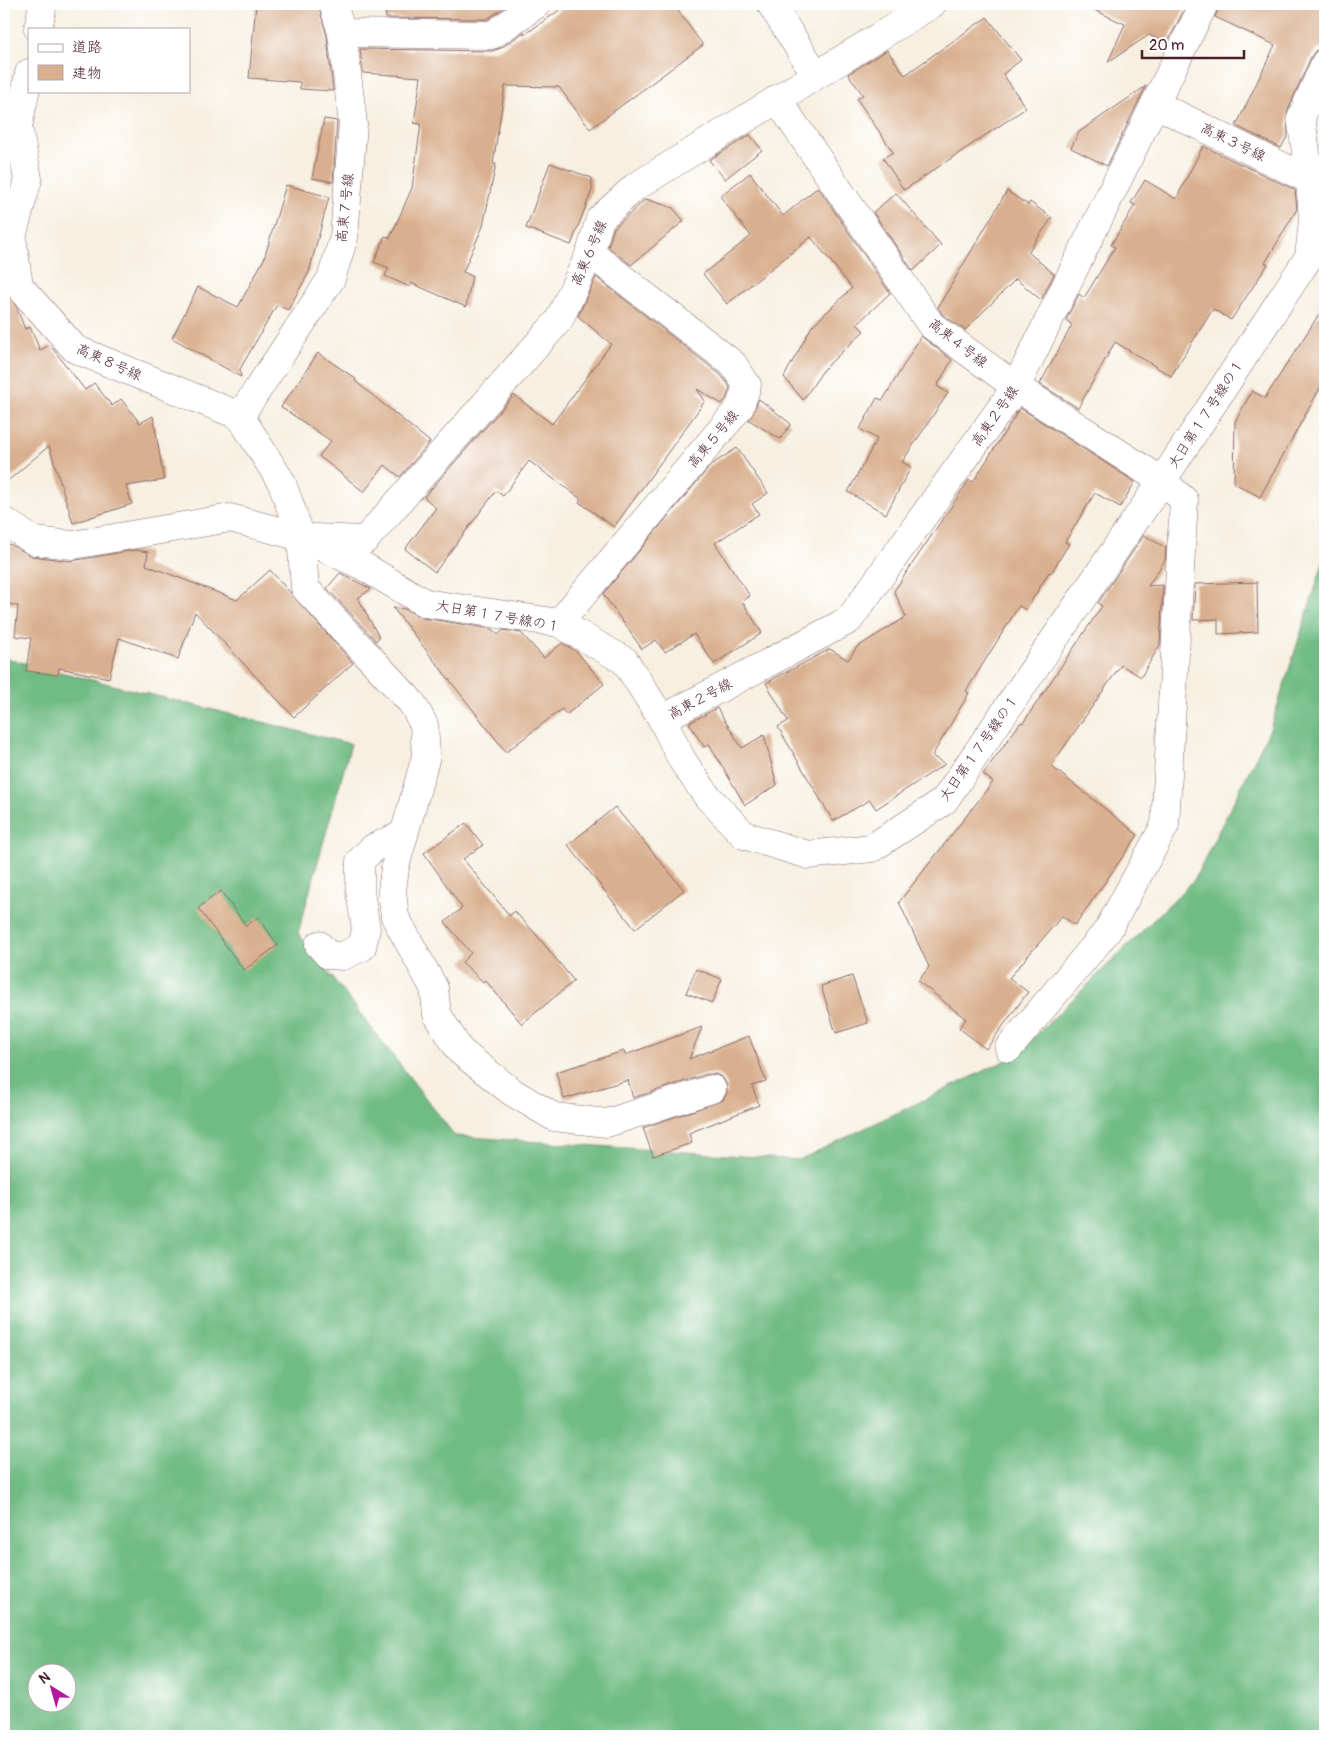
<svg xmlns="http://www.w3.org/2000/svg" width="1329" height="1740" font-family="Pangolin,'Klee One',sans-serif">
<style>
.forest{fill:#71bc84;stroke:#5e6e58;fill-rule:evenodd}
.building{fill:#d9b08f}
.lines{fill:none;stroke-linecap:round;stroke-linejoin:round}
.minor-casing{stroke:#87686b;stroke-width:29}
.minor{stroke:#fff;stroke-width:28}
.labels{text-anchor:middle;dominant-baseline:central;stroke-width:4;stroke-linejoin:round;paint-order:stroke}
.street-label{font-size:14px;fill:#4a1f2b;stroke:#fff}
</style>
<rect width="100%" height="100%" fill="#fff"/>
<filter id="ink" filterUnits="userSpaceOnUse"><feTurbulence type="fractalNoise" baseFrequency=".02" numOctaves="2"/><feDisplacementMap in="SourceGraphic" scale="10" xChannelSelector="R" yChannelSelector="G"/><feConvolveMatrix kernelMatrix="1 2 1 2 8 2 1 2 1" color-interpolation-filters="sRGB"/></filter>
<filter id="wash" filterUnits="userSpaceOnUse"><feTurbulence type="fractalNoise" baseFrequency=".0096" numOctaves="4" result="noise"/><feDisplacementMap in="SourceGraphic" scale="20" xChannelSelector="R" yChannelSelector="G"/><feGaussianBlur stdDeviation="1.12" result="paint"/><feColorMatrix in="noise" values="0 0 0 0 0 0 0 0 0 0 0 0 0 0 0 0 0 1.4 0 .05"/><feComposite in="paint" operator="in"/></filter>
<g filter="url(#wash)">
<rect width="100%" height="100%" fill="#f7f0e1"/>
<path class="forest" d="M 1325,557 L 1325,1736 L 4,1736 L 4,658 L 351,744 L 298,933 L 455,1136 L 799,1160 L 1015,1056 L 1194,880 L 1270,729 ZM 38,1672 L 68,1672 L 68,1702 L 38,1702 Z"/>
<g id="blocks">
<g class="building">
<polygon points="256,4 318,4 327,36 333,91 300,89 300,82 249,78"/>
<polygon points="385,4 510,4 487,19 386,18"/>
<polygon points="568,4 673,4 703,45 590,129 559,87 505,86 493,164 496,164 483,226 463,272 472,276 466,307 411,283 410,287 385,276 389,268 374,262 385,236 390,238 412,188 421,124 414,123 421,77 363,73 360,49 492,51 501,48 524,32 524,35"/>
<polygon points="1081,4 1187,4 1167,43 1149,35 1108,62 1125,24"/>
<polygon points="1220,4 1325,4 1325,46 1315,51 1311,57 1287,112 1288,135 1281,148 1236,126 1275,45 1215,17"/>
<polygon points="987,17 1021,60 1003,74 1026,108 904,190 883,158 893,152 857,99 863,95 848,74 887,50 905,75"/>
<polygon points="1146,86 1107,166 1071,148 1079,132"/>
<polygon points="324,119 337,121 333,182 312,178"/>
<polygon points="750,135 762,150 725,179 709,160"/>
<polygon points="1203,146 1295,190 1297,209 1265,263 1268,264 1231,320 1213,309 1171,376 1115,342 1078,408 1040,384 1072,325 1066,320 1079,294 1084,298 1115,247 1111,245 1135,205 1131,203 1145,180 1176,199"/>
<polygon points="550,163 592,178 592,190 571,245 526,228"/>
<polygon points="750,173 783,216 818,187 890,293 857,324 864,331 824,369 803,400 784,377 812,326 852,288 811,237 727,304 703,274 751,236 720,196"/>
<polygon points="286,185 329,197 309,272 288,310 277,305 240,369 241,377 172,338 198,287 238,307 264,259"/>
<polygon points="1007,191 1028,205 1030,202 1052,218 1028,252 1054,274 1041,300 1016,279 965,330 942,314 938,307"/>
<polygon points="896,193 941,245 913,271 873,212"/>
<polygon points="646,199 673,208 684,221 631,265 608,247 614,228"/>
<polygon points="596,277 721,375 730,387 726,399 722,404 697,389 705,401 614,527 579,502 581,499 529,461 503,496 496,491 435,572 405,549 436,508 424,497 514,395 552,424 611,344 578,316"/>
<polygon points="4,289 16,306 25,329 30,327 40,350 50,345 85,390 94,383 112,406 121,399 140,423 153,416 164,480 126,486 132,504 73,523 49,446 4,484"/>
<polygon points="1325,305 1325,379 1260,497 1234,483 1235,422 1252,391 1265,398"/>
<polygon points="921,336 952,360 937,386 948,393 902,462 911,467 886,514 848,492 877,439 860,429 877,398 883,400"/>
<polygon points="318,353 356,379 355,381 430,442 400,477 385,465 364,492 319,456 331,441 281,407"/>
<polygon points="759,399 791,424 780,439 749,420"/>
<polygon points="1020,408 1135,482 1120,507 1095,493 1065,542 1069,544 1051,573 1049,572 1026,610 1019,606 966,691 969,693 932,756 945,764 876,809 870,800 833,821 778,727 788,721 766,683 830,649 848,660 857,647 906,617 894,591 969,480 973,482"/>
<polygon points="737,448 768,493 752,504 759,514 715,543 750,596 742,601 762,633 714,664 694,634 665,652 656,640 642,649 603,594 711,465"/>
<polygon points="1144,535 1166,548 1165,560 1148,586 1163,585 1160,645 1141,677 1121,665 1051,766 1138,835 1075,925 1062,916 1009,978 1028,992 986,1049 959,1028 966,1019 918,981 929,967 899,902 993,782 983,774 1021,722 1023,723 1102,606 1098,603"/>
<polygon points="4,543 11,545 32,556 71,561 135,550 148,552 146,565 237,600 270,570 353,663 294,717 195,612 178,659 119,638 109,678 59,668 58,675 26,671 31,638 15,636 18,606 4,603"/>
<polygon points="340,573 371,589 358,598 379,637 376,641 327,588"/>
<polygon points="1257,582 1258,632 1218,634 1218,619 1193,620 1195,584"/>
<polygon points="393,608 405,609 423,618 492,629 498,635 503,630 521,633 544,658 562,643 577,652 604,684 566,715 562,709 506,752"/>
<polygon points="717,708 742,748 764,735 777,785 745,805 709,744 704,747 689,723"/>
<polygon points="615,807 684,890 635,929 568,845"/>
<polygon points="466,823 483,845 463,859 510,916 514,911 534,932 574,981 522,1024 485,980 483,982 462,962 471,953 445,922 462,908 424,853"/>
<polygon points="221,891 246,926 258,917 278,945 244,970 198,908"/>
<polygon points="696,969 722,979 712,1003 686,993"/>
<polygon points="852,976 868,1023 836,1033 821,986"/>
<polygon points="702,1027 689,1059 749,1036 766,1081 752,1086 759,1105 689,1133 692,1143 653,1156 643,1128 723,1100 727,1093 727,1085 723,1078 716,1074 707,1074 633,1098 628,1080 564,1099 556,1072 624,1051 625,1055"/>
</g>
</g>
</g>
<g filter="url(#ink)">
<use href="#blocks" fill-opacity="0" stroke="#87686b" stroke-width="1"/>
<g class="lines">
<defs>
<g id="minor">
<polyline points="771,4 816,75"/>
<polyline points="38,29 43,4"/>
<polyline points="342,33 492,35 537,4"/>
<polyline points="29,73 18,127 28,179 12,237 19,286 75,349 240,416 282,483 301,537 305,588 412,703 424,725 426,756 395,867 392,891 395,917 434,988 437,1014 460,1051 512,1092 554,1117 607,1123 712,1089"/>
<polyline points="777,99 931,325 1016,387 1162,481 1184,500 1165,825 1108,930 1009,1048"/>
<polyline points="1155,104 1310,180"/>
<polyline points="240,416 331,279 344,237 353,124 342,33 333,4"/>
<polyline points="4,521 34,541 73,545 230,518 301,537 363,566 425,603 559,623 625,661 662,719 682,760 707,796 744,835 808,855 872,848 944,801 1162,481 1309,257 1313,220 1310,180 1301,118 1325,63"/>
<polyline points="315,538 365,540 559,320 590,253 600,219 635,187 932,4"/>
<polyline points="559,623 740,407 747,385 733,364 590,253"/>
<polyline points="662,719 849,620 1016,387 1204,4"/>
<polyline points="319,945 328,955 343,956 362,947 366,929 360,891 360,861 373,848 404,834"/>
</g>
</defs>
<use href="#minor" class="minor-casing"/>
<use href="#minor" class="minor"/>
</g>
</g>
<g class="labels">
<g class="street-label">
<text transform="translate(1233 142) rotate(26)">高東３号線</text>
<text transform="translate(345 208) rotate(-84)">高東７号線</text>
<text transform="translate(589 253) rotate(-67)">高東６号線</text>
<text transform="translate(958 343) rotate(38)">高東４号線</text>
<text transform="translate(109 362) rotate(24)">高東８号線</text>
<text transform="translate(1206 414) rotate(-57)">大日第１７号線の１</text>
<text transform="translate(995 416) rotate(-55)">高東２号線</text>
<text transform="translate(713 439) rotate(-50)">高東５号線</text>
<text transform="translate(498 616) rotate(10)">大日第１７号線の１</text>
<text transform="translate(700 699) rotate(-28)">高東２号線</text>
<text transform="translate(979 748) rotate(-55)">大日第１７号線の１</text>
</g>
</g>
<rect width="1329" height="1740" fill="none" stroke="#fff" stroke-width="20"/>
<rect x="28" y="28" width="162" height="65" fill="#ffffff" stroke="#b7a5aa"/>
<rect x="38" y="44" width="25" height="8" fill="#ffffff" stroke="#b7a5aa"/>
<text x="72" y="52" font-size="15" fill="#4a1f2b">道路</text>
<rect x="38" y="65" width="25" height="15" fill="#d9b08f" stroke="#b7a5aa"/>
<text x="72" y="78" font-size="15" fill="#4a1f2b">建物</text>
<g transform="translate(52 1688) rotate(323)"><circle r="24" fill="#ffffff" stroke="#b7a5aa"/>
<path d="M0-4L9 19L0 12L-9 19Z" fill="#b5179e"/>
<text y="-8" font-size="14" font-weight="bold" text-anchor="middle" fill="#4a1f2b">N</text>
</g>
<path d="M1142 50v8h102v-8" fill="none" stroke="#4a1f2b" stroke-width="2.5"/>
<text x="1149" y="50" font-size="15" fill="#4a1f2b" stroke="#ffffff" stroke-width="4" paint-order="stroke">20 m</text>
</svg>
